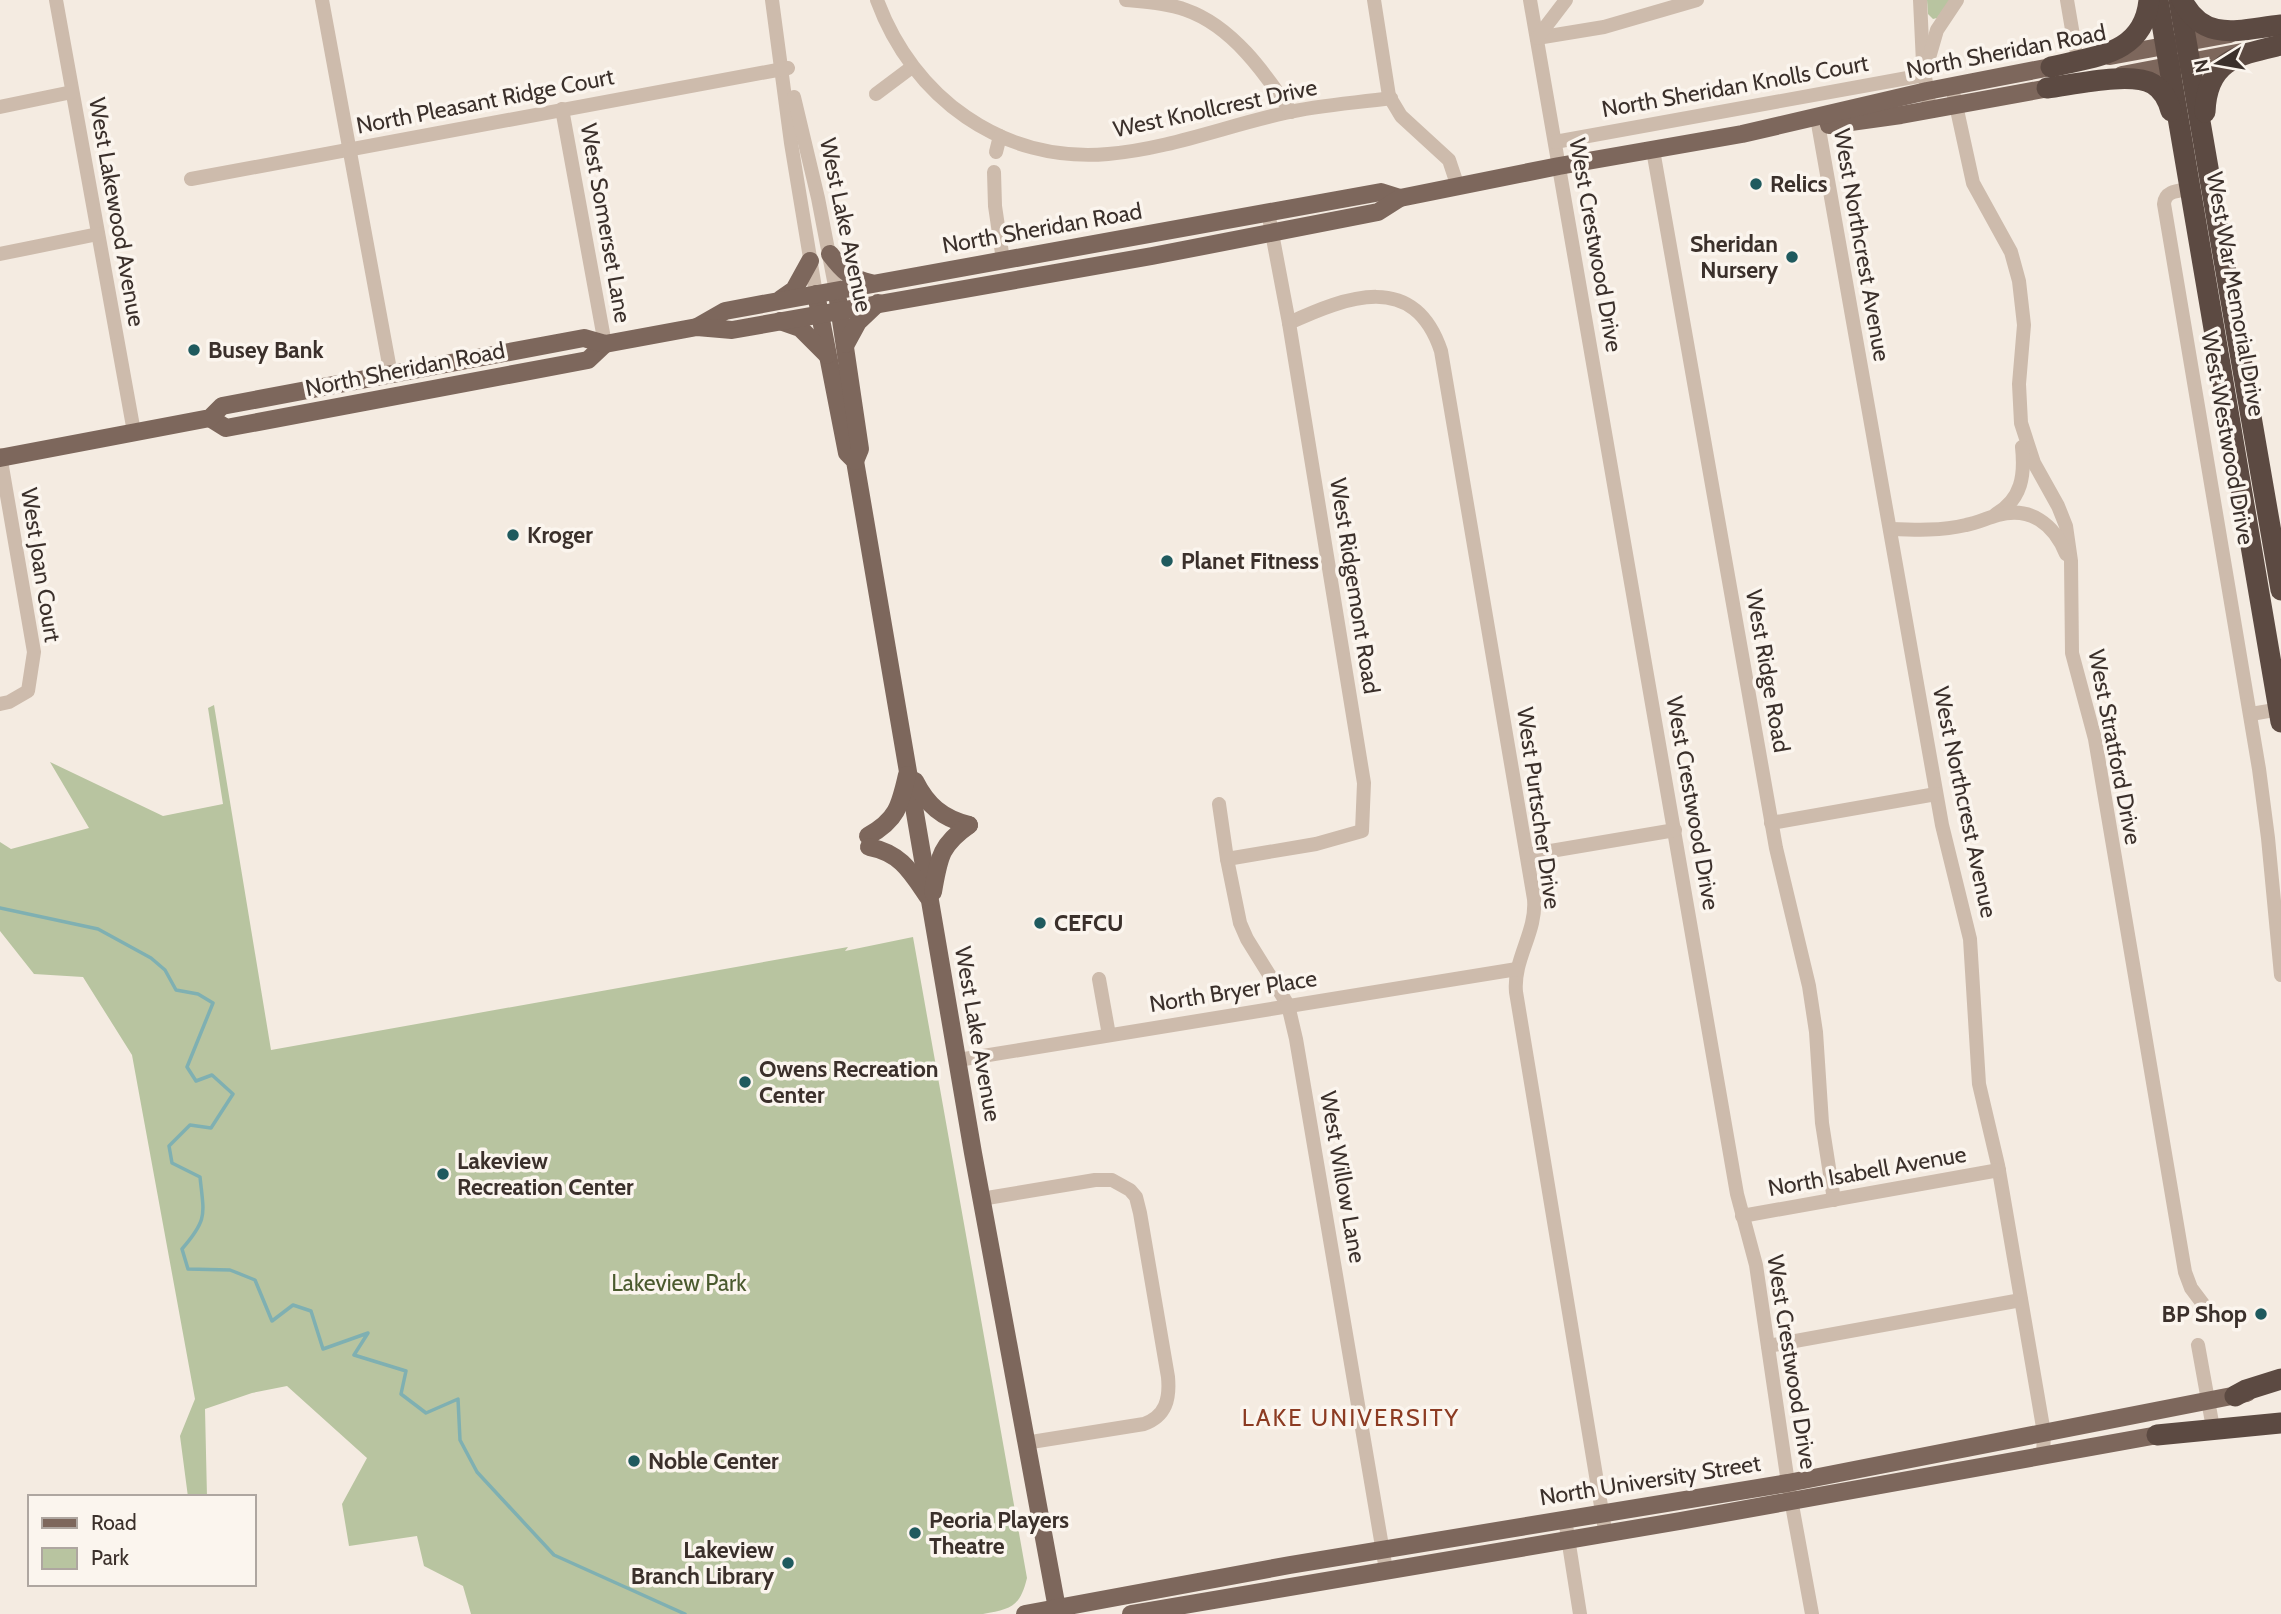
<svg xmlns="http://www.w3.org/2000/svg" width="2281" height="1614" font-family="Cabin,sans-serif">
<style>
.green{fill:#b8c4a0}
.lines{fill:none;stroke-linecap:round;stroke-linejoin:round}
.stream{stroke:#7fb0b2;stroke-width:3.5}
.minor{stroke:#cdbbac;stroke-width:14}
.major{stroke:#7d675c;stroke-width:18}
.highway{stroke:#5c4a42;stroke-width:21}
.poi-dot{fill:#1f5a5e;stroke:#fbf5ee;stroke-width:2.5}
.labels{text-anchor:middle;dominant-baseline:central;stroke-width:7;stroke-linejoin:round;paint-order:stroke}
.street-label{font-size:23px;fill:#3b302b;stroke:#fbf5ee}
.poi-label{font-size:23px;font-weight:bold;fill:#3b302b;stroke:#fbf5ee;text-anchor:start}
.park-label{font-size:23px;fill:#4a5a2e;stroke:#fbf5ee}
.neighbourhood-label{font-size:24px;letter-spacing:2px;fill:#8c3b22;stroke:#fbf5ee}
</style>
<rect width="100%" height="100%" fill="#f4ebe1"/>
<g class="green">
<polygon points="1927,0 1950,0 1937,18 1933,19 1928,14"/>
<path d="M 214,705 L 271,1050 L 848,947 L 845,951 L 913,937 L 1027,1578 C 1020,1607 1011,1609 983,1614 L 471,1614 L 463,1586 L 424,1566 L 417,1536 L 349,1546 L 342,1504 L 367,1458 L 287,1386 L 252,1393 L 205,1409 L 207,1497 L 188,1497 L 180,1436 L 195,1399 L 132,1055 L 83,977 L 34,974 L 0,931 L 0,842 L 11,849 L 89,828 L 50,762 L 163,816 L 223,804 L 208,708 Z"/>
</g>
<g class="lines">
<path class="stream" d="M 0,908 L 98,929 L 151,958 L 165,970 L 176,990 L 198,994 L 213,1003 L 187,1067 L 196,1081 L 212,1075 L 233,1094 L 211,1128 L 190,1125 L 169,1146 L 172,1163 L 200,1177 C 204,1215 208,1219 182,1249 L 188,1269 L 230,1270 L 255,1280 L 272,1321 L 293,1305 L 311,1311 L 323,1349 L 368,1333 L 354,1355 L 406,1371 L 401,1394 L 426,1413 L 458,1399 L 460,1440 L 477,1472 L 554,1555 L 685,1614"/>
<g class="minor">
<polyline points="56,0 134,432"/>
<polyline points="322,0 391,375"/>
<polyline points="772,0 791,143 816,294"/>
<path d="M 877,0 C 913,98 1002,163 1108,154 C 1168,149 1226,126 1285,113 C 1319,105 1356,103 1391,98"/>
<path d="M 1126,0 C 1146,2 1167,3 1186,10 C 1232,26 1265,73 1291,112"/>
<polyline points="1374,0 1389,96 1401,116 1449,160 1458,187"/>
<polyline points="1530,0 1737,1194 1756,1265 1788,1483 1812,1614"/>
<polyline points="1920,0 1923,63 1930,110"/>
<polyline points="2067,0 2075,47"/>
<polyline points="1537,38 1604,27 1697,0"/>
<polyline points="1537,38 1566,0"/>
<polyline points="876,94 912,67"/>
<polyline points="1954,96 1973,183 2011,252 2019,281 2024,325 2019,384 2021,423 2034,463 2058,506 2066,526 2071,561 2072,653 2095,739 2185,1272 2191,1288 2203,1304"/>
<polyline points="794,97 818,198 836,291"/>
<polyline points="0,107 72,92"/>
<polyline points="562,109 605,344"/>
<polyline points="1817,118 1942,825 1970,939 1979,1084 1998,1165 2044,1433 2043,1456"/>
<polyline points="1555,142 1924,75 1937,30 1957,0"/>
<polyline points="1653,150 1776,848 1809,986 1816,1032 1822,1123 1834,1200"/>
<polyline points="996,152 1000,136"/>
<polyline points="994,172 995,206 1003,260"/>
<polyline points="191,179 788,68"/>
<path d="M 2191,189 C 2179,191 2165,190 2164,204 L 2259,769 L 2268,838 L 2281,975"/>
<polyline points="0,254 98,234"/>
<path d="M 1289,323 C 1346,297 1414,270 1441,351 L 1534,899 C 1537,932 1513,959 1516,992 L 1604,1524"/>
<polyline points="0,455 34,652 28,691 9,702 0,704"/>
<path d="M 1996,514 C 2022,499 2025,475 2022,447"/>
<path d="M 1890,529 C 1916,530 1941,531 1966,525 C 1977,523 1987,518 1998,515 C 2030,506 2054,524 2066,554"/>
<polyline points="2251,714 2281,709"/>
<polyline points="1219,804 1227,859 1240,923 1247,939 1288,1005 1296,1039 1386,1570"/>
<polyline points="1771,823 1936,794"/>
<polyline points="1527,855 1675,830"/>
<polyline points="1227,859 1316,844 1362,831 1364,783 1289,323 1268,212"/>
<polyline points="1099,979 1109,1035"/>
<polyline points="958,1060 1517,969"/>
<path d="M 981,1199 L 1095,1180 L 1112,1180 L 1130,1190 L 1136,1197 L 1140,1213 L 1168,1377 C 1170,1399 1166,1416 1144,1424 L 1025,1443"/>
<polyline points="1742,1216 1999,1170"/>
<polyline points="2198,1345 2213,1428"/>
<polyline points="1768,1346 2021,1300"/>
<polyline points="1565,1519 1580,1614"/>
</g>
<g class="major">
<polyline points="2110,56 2230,34"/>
<polyline points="2122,75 2242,52"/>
<polyline points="1829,125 1901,115 2060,86"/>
<path d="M 830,254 C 842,270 851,279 871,283"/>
<polyline points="816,294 847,453 855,461 973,1153 1058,1614"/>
<polyline points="781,299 794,290 810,261"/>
<polyline points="838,300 860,449 855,461"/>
<polyline points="780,321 800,328 827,355"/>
<polyline points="697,327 725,311 779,301 1381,192 1400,198"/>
<polyline points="846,344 858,322 878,303"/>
<polyline points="210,418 226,428 588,360 605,344"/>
<polyline points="0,458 210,418 222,406 584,338 605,344 697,327 732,330 1152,256 1378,212 1400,198 1559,166 1742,134 1927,91 2061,65"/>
<path d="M 915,781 C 927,805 942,818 969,825"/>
<path d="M 868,836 C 897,820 900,806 907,775"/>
<path d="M 869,847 C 901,853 911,872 928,897"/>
<path d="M 933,892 C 939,858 940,845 969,825"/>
<polyline points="1025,1614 1290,1565 1788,1483 2247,1393"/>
<polyline points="1131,1614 1680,1521 2169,1433"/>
</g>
<g class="highway">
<polyline points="2158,0 2281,722"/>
<polyline points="2179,0 2281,590"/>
<path d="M 2182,0 C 2204,44 2241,29 2281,25"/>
<path d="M 2051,67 C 2094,56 2144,55 2149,0"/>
<path d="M 2047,88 C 2072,85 2131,71 2153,84 C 2163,90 2168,100 2171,111"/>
<path d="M 2205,112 C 2207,60 2238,55 2281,45"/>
<polyline points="2235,1396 2246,1390 2281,1379"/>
<polyline points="2157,1435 2281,1423"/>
</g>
</g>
<g class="poi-dot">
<circle cx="1756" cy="184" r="7"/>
<circle cx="1792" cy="257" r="7"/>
<circle cx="194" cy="350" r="7"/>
<circle cx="513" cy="535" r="7"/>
<circle cx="1167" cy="561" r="7"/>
<circle cx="1040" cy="923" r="7"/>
<circle cx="745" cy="1082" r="7"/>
<circle cx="443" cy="1174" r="7"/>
<circle cx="2261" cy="1314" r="7"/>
<circle cx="634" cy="1461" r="7"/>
<circle cx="915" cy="1533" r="7"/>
<circle cx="788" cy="1563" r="7"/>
</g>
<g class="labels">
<g class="street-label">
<text transform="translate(2006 51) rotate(-11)">North Sheridan Road</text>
<text transform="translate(1735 86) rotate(-10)">North Sheridan Knolls Court</text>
<text transform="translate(485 101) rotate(-11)">North Pleasant Ridge Court</text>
<text transform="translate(1215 108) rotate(-12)">West Knollcrest Drive</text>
<text transform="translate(117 212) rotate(80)">West Lakewood Avenue</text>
<text transform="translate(606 223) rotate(80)">West Somerset Lane</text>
<text transform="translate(846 225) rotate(78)">West Lake Avenue</text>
<text transform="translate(1042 228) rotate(-10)">North Sheridan Road</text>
<text transform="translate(1596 245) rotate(80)">West Crestwood Drive</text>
<text transform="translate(1862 245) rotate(80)">West Northcrest Avenue</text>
<text transform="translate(2236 294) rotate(80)">West War Memorial Drive</text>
<text transform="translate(405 369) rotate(-11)">North Sheridan Road</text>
<text transform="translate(2228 438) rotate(80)">West Westwood Drive</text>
<text transform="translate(41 565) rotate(81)">West Joan Court</text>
<text transform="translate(1355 586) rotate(81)">West Ridgemont Road</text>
<text transform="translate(1768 671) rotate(80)">West Ridge Road</text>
<text transform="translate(2115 747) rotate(79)">West Stratford Drive</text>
<text transform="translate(1965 802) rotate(78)">West Northcrest Avenue</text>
<text transform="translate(1693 803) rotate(80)">West Crestwood Drive</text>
<text transform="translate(1539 808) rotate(82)">West Purtscher Drive</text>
<text transform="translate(1233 991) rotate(-9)">North Bryer Place</text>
<text transform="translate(978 1034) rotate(80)">West Lake Avenue</text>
<text transform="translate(1867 1171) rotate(-10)">North Isabell Avenue</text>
<text transform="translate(1343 1177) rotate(80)">West Willow Lane</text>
<text transform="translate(1792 1362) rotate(81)">West Crestwood Drive</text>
<text transform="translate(1650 1480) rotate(-9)">North University Street</text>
</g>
<g class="poi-label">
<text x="1770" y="184">Relics</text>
<text x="1778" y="244" text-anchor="end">Sheridan<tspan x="1778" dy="26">Nursery</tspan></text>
<text x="208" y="350">Busey Bank</text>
<text x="527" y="535">Kroger</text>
<text x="1181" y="561">Planet Fitness</text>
<text x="1054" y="923">CEFCU</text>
<text x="759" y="1069">Owens Recreation<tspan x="759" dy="26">Center</tspan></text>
<text x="457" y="1161">Lakeview<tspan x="457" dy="26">Recreation Center</tspan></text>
<text x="2247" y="1314" text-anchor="end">BP Shop</text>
<text x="648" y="1461">Noble Center</text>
<text x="929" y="1520">Peoria Players<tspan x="929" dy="26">Theatre</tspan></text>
<text x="774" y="1550" text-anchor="end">Lakeview<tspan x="774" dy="26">Branch Library</tspan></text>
</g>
<g class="park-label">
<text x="679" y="1283">Lakeview Park</text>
</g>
<g class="neighbourhood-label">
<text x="1351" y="1417">LAKE UNIVERSITY</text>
</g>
</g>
<rect x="28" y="1495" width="228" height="91" fill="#fbf5ee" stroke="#aea6a0" stroke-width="2"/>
<rect x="42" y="1518" width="35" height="10" fill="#7d675c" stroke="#aea6a0" stroke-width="2"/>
<text x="91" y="1530" font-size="21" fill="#3b302b">Road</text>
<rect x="42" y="1548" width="35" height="21" fill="#b8c4a0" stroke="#aea6a0" stroke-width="2"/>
<text x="91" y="1565" font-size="21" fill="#3b302b">Park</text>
<g transform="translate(2218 63) rotate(259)" stroke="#fbf5ee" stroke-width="5" paint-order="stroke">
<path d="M0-5L12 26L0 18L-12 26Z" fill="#3b302b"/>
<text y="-10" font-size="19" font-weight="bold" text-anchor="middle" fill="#3b302b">N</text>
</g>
</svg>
